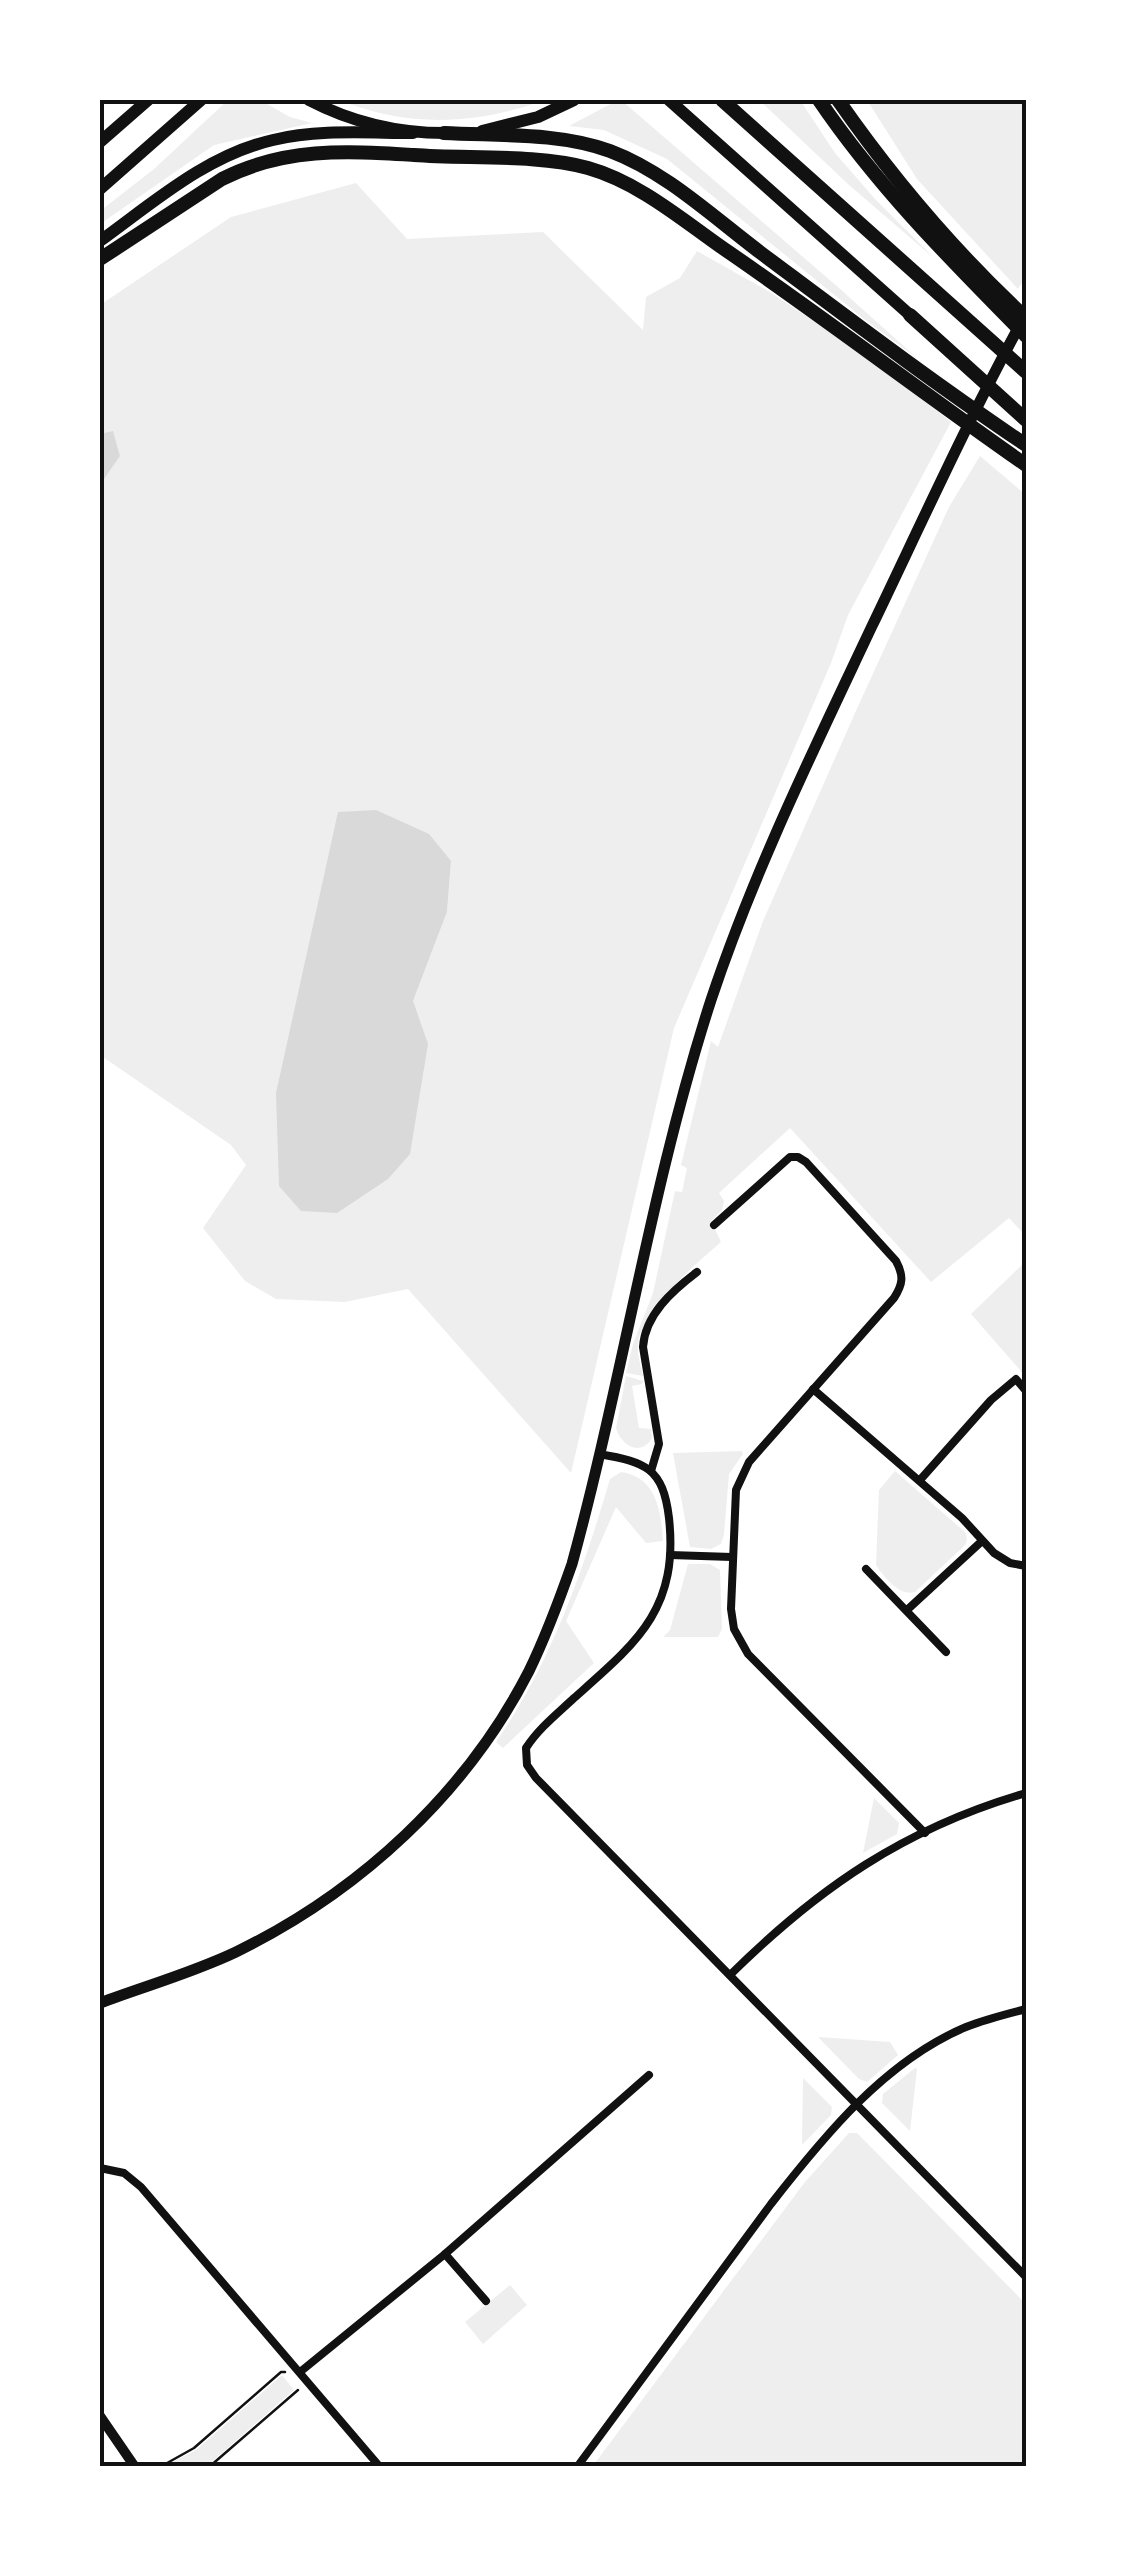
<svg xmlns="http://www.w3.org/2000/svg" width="1126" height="2567" font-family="Mulish,sans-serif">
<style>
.green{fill:#eee;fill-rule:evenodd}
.water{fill:#d9d9d9}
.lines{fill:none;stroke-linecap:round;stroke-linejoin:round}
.path{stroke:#111;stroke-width:2.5}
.minor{stroke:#111;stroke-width:8}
.tertiary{stroke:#111;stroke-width:10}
.secondary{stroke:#111;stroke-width:11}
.trunk{stroke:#111;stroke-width:12}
.motorway{stroke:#111;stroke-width:14}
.neatline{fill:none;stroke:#111;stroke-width:4}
</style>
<rect width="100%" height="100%" fill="#fff"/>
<g class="green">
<polygon points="228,100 260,100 290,117 312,123 214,145 100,224 100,211 154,169"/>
<path d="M 340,100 L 544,100 C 478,125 406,128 340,100 Z"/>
<polygon points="618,100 621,100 839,288 918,359 864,319 667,159 604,130 569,126"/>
<polygon points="759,100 800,100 835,153 875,199 935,259 849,185"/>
<polygon points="867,100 1026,100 1026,277 1018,289 917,179"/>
<path d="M 356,183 L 407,239 L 543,232 L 643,330 L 646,297 L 680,278 L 697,251 L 770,292 L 869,358 L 951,422 L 848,615 L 831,663 L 674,1028 L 571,1473 L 408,1289 L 345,1302 L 276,1299 L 245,1281 L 203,1228 L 246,1165 L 231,1145 L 100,1055 L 100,485 L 120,456 L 113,432 L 100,434 L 100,305 L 231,217 ZM 451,861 L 447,912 L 413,1001 Z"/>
<path d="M 980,456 L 1026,495 L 1026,1236 L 1009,1218 L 931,1282 L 790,1128 L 719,1193 L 724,1201 L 722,1210 L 711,1221 L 721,1242 C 697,1263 639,1312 638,1345 C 637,1355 641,1366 643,1376 L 626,1373 L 633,1344 L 653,1293 L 675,1191 L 682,1192 L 687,1168 L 681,1165 L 711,1041 L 718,1047 L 763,921 L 855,713 L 949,507 Z"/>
<polygon points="1026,1261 1026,1377 971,1314"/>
<path d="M 626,1376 L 643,1381 L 642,1384 L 632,1386 L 639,1428 L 651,1429 L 652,1438 C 641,1457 621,1446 616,1428 Z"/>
<polygon points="742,1451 743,1454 729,1474 724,1534 721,1544 711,1549 690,1547 673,1453"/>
<path d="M 895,1471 L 966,1533 L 967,1540 L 965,1545 L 915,1592 C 900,1597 884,1577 876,1565 L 879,1490 Z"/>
<path d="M 621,1472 C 657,1477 661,1512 663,1541 L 646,1543 L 616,1507 L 566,1621 L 594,1663 L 503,1748 L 496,1742 C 551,1663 583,1571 610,1479 Z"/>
<polygon points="688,1564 710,1564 720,1570 722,1629 718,1637 663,1637 670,1630"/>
<polygon points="874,1798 899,1823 897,1834 863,1853"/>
<polygon points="818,2037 890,2042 898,2055 867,2082 859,2079"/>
<polygon points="915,2068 917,2069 910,2131 882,2103 883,2094"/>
<polygon points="803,2078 832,2107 831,2115 802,2145"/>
<polygon points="849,2133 857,2133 1026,2304 1026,2467 592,2467 805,2182"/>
<polygon points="510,2285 527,2305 483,2344 465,2322"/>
<polygon points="282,2375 294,2390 206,2467 163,2467 196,2450"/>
</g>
<g class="water">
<polygon points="113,431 120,456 100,485 100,434"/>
<polygon points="376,810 429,834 451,861 447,912 413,1001 428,1044 410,1154 388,1179 337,1213 301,1211 279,1186 276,1093 338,812"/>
</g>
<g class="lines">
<g class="path">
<polyline points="160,2467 194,2448 281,2372 285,2372"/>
<polyline points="209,2467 298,2390"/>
</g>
<g class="minor">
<path d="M 714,1225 L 790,1157 L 798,1157 L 806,1162 L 896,1261 C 904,1276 903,1284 894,1298 L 749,1462 L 736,1490 L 731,1609 L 734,1629 L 748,1654 L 925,1833"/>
<polyline points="813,1389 962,1518 994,1553 1010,1563 1026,1566"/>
<path d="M 599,1454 C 646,1462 663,1468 669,1518 C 679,1610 636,1643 574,1698 C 557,1714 539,1728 526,1748 L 527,1765 L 536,1778 L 1026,2277"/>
<path d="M 651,1471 L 659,1444 L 643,1347 C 645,1315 672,1291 697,1272"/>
<polyline points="920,1480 991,1400 1016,1379 1026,1391"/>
<polyline points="670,1555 732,1557"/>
<polyline points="866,1569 946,1652"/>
<polyline points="907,1610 982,1541"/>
<path d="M 730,1975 C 818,1888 905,1828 1026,1793"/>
<polyline points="100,2168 124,2173 141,2187 380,2467"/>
<polyline points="445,2254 486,2301"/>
<polyline points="300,2372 445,2254 649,2075"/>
<path d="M 577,2467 L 771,2204 C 824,2136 885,2061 966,2027 C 986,2019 1006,2014 1026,2009"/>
</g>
<polyline class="tertiary" points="100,2416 135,2467"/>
<path class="secondary" d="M 100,2003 C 145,1986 192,1973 236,1952 C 359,1892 466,1794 529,1671 C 546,1636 559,1601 572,1564 C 623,1378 651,1185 711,1000 C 754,871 814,749 872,626 C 921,524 968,420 1022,321"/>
<g class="trunk">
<path d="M 309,100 C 353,123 403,134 452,133"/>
<polyline points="669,100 910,315"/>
<polyline points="482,131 538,117 574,100"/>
<polyline points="100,142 148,100"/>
<polyline points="100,189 201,100"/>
<path d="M 100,241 C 154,202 207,155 273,140 C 318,129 367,133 413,133"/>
</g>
<g class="motorway">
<polyline points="722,100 1026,372"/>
<path d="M 819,100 C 878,187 952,261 1026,336"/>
<path d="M 838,100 C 893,179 956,253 1026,318"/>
<path d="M 444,133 C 498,136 558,132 610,151 C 666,172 713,217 761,253 C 848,318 935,384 1026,445"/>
<path d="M 100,259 L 222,179 C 285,147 346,151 414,155 C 467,159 538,154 588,168 C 641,183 686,223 730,253 C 830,322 927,396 1026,465"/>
<polyline points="910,315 1026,420"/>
</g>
</g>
<rect width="1126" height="2567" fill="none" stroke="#ffffff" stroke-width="205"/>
<rect x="102" y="102" width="922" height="2362" class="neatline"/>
</svg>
